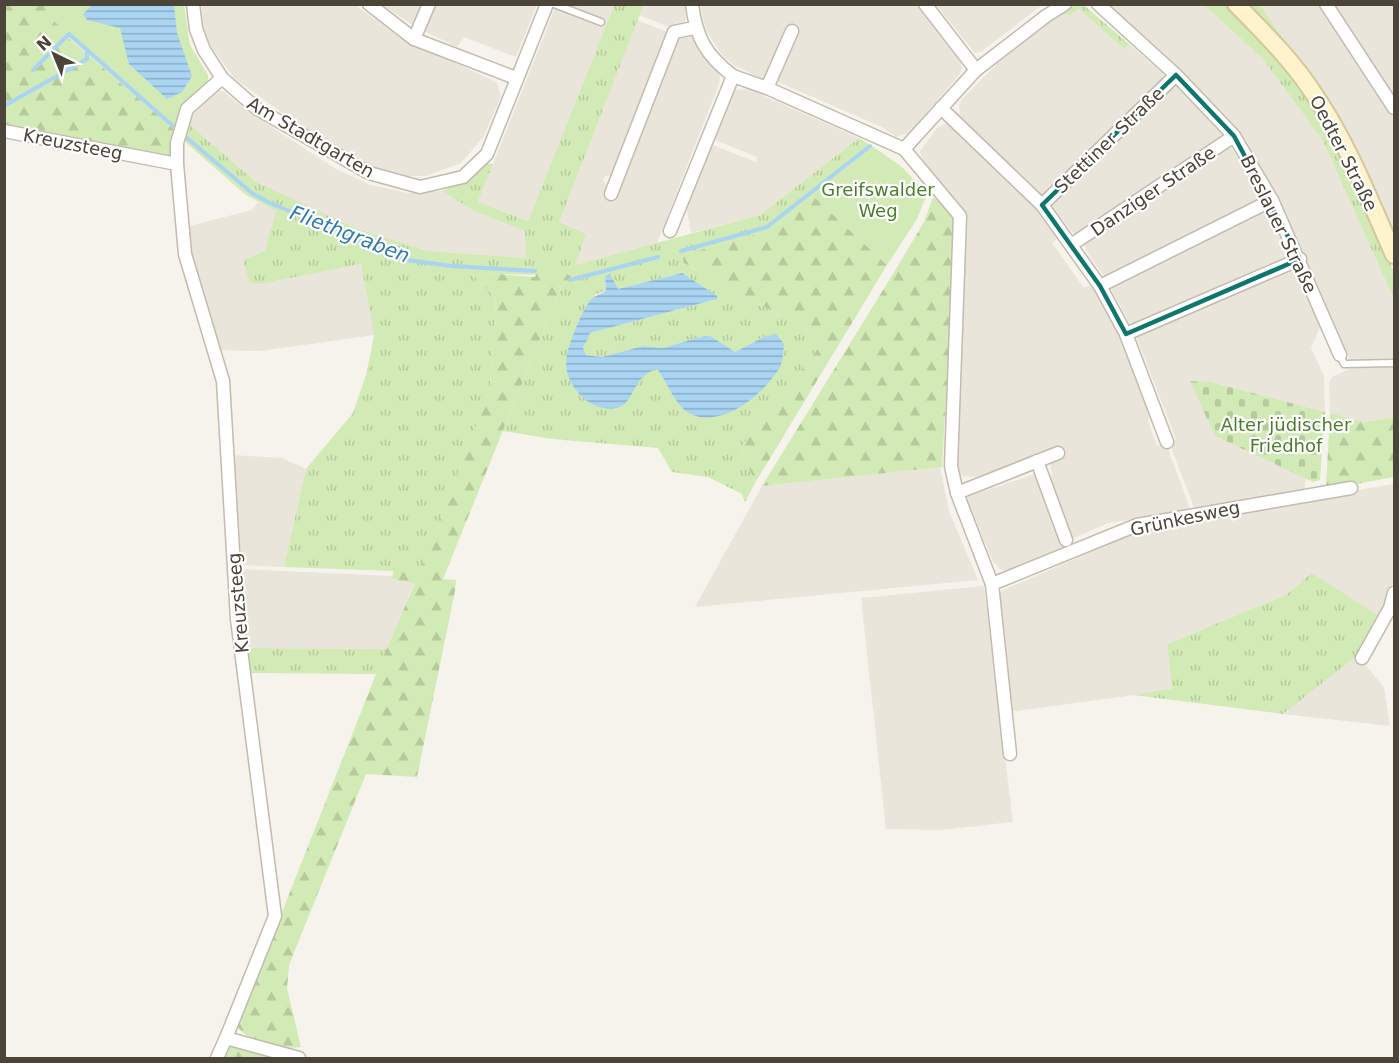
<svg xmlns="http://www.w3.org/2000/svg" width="1399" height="1063" font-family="'DejaVu Sans',sans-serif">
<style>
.residential{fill:#eae5da}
.grass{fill:url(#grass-tufts);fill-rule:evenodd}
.forest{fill:url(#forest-firs)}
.cemetery{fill:url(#cemetery-stones)}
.park{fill:#d2eab5}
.water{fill:url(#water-rules)}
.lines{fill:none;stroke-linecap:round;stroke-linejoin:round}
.stream{stroke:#a9d4f2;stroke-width:4}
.lane-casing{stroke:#c2bbae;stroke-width:9}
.street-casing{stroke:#c2bbae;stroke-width:15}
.secondary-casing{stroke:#d6c79b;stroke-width:20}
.lane{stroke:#fff;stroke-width:6}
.street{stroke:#fff;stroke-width:12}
.secondary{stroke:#fff3cd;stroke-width:16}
.marked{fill:none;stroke:#0f766e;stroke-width:4.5;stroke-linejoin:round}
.labels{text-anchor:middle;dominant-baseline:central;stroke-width:4.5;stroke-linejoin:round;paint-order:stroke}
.street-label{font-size:18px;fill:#4b4439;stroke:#fff}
.park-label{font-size:18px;fill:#4a7f2a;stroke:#fff}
.water-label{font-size:20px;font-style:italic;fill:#2e7ab2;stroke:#fff}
</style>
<defs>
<pattern id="grass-tufts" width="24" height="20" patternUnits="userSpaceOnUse" patternTransform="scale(1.5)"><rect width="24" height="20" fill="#d2eab5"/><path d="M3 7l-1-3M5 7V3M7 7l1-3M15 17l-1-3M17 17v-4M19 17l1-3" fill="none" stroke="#b6ca9c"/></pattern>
<pattern id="forest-firs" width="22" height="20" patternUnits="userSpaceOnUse" patternTransform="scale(1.5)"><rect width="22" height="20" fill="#d2eab5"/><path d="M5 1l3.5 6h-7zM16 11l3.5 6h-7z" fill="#b6ca9c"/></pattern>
<pattern id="cemetery-stones" width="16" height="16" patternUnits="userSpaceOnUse" patternTransform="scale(1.5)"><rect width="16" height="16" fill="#d2eab5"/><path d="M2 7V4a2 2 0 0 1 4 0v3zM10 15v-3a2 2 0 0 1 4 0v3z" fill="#b6ca9c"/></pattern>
<pattern id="water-rules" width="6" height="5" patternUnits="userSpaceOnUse" patternTransform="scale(1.5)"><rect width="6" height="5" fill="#a9d4f2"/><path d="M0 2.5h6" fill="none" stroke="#8caec5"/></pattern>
</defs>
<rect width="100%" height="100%" fill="#f6f3ec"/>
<g class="residential">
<polygon points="939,4 1042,4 1042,5 982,51 975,53 937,6"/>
<polygon points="202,5 355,5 402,39 497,82 501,97 484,136 461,163 426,176 405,176 376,169 345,153 289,118 234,78 211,46 203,26"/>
<polygon points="383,5 426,5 414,26"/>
<polygon points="432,5 537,5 516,57 464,37 457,47 426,32 423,27"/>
<polygon points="556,5 614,5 528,221 478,202"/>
<polygon points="644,5 685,5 686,23 672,28 639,15"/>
<polygon points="700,5 919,5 960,58 962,69 959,75 909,133 896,137 882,127 778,82 776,77 798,31 789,27 765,80 735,66 722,55 706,30"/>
<polygon points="1105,5 1204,5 1262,58 1323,141 1394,299 1394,417 1364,422 1330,413 1329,382 1332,377 1353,367 1307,261 1265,173 1245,143 1198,87"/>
<polygon points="1260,5 1320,5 1379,92 1394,119 1394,237 1308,73"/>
<polygon points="1332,5 1394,5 1394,99 1387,86"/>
<polygon points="1079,9 1124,49 1129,44 1163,73 1163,81 1047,194 1040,194 960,116 959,106 961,100 1004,57 1060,14 1070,15"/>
<polygon points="637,20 665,31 668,39 612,175 605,176 603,180 607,186 605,198 613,200 678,39 688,33 692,36 720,76 719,84 657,243 575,265 558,223"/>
<polygon points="1169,85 1176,86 1190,98 1221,134 1220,141 1075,235 1052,207 1052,200"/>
<polygon points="748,89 859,138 760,215 691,233 686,205 708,148 713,145 756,162 757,157 715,140 713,135 729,96 735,90"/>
<polygon points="216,91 223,91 246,110 336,169 371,185 408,193 442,191 474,211 526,231 526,258 428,251 358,229 268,190 256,182 189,124 195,112"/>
<polygon points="945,124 953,127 1039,212 1059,237 1052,243 1084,288 1092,284 1118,328 1151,410 1148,421 1157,446 1166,443 1191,511 1108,523 1072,539 1068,537 1046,478 1052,476 1050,463 1060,458 1059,446 977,477 962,476 956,465 966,225 925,167 920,151 937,128"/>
<polygon points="1224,147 1231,148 1250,176 1261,195 1259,202 1109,277 1103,275 1085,249 1086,242"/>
<polygon points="258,202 276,211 260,284 361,264 374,335 260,351 220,350 189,253 185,227 252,210"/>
<polygon points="1263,209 1269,211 1289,254 1287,261 1137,325 1129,322 1112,291 1114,283"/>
<polygon points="1289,268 1297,271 1320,327 1311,348 1324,376 1325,412 1211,382 1215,436 1306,478 1304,493 1195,510 1169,442 1176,439 1137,339 1140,331"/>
<polygon points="232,455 282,458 306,469 284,567 239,565"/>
<polygon points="940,467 949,511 978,580 695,607 762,486"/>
<polygon points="1037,473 1064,544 1062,549 1014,570 1001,570 993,562 967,499 970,496"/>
<polygon points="1394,484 1394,579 1382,618 1312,574 1286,595 1167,644 1172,690 1009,712 999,594 1003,590 1142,530 1352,495 1352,491"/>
<polygon points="239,569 392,576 392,579 415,582 387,649 246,648"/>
<polygon points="984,586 1013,822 940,830 886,829 861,598"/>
<polygon points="1358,655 1384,688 1390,726 1283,714"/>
</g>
<g class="grass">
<path d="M 644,4 L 559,222 L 586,234 L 575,265 L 760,215 L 859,138 L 875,148 L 768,231 L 682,255 L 684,263 L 825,340 L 741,447 L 755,483 L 745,502 L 742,494 L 708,477 L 672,472 L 658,448 L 552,439 L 503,431 L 561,287 L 572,276 L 471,273 L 496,298 L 490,389 L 420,572 L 284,567 L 306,469 L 353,413 L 367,372 L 374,335 L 361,264 L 260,284 L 250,283 L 243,260 L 265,251 L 276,211 L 246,195 L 184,141 L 189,124 L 256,182 L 358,229 L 428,251 L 526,258 L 525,231 L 474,211 L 442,191 L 468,179 L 485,163 L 493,164 L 478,202 L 528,221 L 614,5 ZM 682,273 L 717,299 L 590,333 L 583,348 L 586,355 L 602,357 L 643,346 L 663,348 L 704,336 L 735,352 L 764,337 L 765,384 L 759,393 L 692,415 L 679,402 L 657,368 C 639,374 634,387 626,403 L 567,355 L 595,295 L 606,290 L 605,276 L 618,289 Z"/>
<polygon points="1075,5 1086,7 1129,44 1124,49 1079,9 1070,15 1060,14"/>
<polygon points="1204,5 1225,5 1305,90 1327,125 1394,272 1394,299 1323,141 1262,58"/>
<polygon points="1246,5 1260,5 1293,52"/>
<polygon points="1312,573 1382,618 1358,655 1283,714 1133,695 1172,689 1167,644 1286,595"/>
<polygon points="246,648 387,649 376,674 249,673"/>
</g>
<g class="forest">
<polygon points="4,5 57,5 46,19 54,21 67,32 65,35 174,129 172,153 167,157 5,127"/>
<polygon points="813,196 887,265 755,483 741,447 825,340 684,263 682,255 768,231"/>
<polygon points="933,197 953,215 956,224 942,467 762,486 893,274 924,222"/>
<path d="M 539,267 L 572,276 L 561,287 L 443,579 L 456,580 L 455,591 L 417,777 L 366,774 L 289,965 L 287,988 L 301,1047 C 281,1050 249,1043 237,1026 L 376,674 L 415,583 L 392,579 L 393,571 L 420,571 L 490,389 L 496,298 L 470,272 L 535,277 Z"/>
<polygon points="1330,413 1364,422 1394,417 1394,477 1330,489 1326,487"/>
<polygon points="234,1044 286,1058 224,1058 229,1045"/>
</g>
<polygon class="cemetery" points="1190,381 1211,382 1325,412 1320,480 1313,482 1215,436"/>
<g class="park">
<polygon points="57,5 184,5 190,45 208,75 208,81 180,110 174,129 65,34 67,32 54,21 45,19"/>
<polygon points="875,148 902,167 927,194 917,219 887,265 813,196"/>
</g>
<g class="water">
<polygon points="93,4 174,5 177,33 192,76 182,92 167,99 129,64 120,28 87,20 83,14"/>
<path d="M 682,273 L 717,296 L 717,299 L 590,333 L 583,348 L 586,355 L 602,357 L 643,346 L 663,348 L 704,336 L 710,336 L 735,352 L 764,337 L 776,334 L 784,344 C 783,352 783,360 780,367 C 765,393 725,427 693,415 C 675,408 668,382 657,369 C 631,376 635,405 616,408 C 588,413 561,382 567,355 C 569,343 583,308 591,300 C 595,295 601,295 606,290 L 605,276 L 610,274 L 618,289 Z"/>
</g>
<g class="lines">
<g class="stream">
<polyline points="33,70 69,34 87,50"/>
<polyline points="4,106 87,59 87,50 173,126"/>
<polyline points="187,138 252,193 270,203 407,260 452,266 535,271"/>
<polyline points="681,251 767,227 870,146"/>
<polyline points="570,280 658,257"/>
</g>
<defs>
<g id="lane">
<polyline points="554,4 601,22"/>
<polyline points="1340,355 1344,364 1394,363"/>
</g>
<g id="street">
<polyline points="193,4 196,29 204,50 222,78 256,108 369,173 420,187 463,177 487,154 547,4"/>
<polyline points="369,4 414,39 516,78"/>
<path d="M 692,4 C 696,38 706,55 733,76"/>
<polyline points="925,4 976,70"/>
<polyline points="1098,4 1176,75 1234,136 1272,200 1340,355"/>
<polyline points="1326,4 1394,108"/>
<polyline points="414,39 429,4"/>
<polyline points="222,78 187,109 177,143 177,164 185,254 223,381 237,619 275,916 226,1038 299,1058"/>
<polyline points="767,88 904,149 960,216 951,466 957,493 992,584 1010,754"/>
<polyline points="941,108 1042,205 1100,286 1126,334 1167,442"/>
<polyline points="4,131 177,164"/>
<polyline points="904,149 976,70 1046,16 1065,4"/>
<polyline points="611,194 674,32 694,28"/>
<polyline points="1042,205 1176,75"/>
<polyline points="670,231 733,76 767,88 792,31"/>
<polyline points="1071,245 1234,136"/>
<polyline points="1100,286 1272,200"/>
<polyline points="1126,334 1300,259"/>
<polyline points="1037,461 1066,540"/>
<polyline points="957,493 1058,453"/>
<polyline points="992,584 1137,525 1351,488"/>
<polyline points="1362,658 1390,608 1394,593"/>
<polyline points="217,1058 226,1038"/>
</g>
<path id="secondary" d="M 1236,4 C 1263,32 1290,58 1312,91 C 1347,141 1369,199 1394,255"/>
</defs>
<use href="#lane" class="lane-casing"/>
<use href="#street" class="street-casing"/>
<use href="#secondary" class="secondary-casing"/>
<use href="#lane" class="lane"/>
<use href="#street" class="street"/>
<use href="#secondary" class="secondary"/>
</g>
<path class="marked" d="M 1176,75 L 1234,136 L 1300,259 L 1126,334 L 1100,286 L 1042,205 Z"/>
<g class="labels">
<g class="street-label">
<text transform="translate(311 137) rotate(30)">Am Stadtgarten</text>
<text transform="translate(1109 140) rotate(-44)">Stettiner Straße</text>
<text transform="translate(73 144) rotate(11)">Kreuzsteeg</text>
<text transform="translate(1344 153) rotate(63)">Oedter Straße</text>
<text transform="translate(1153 191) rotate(-34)">Danziger Straße</text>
<text transform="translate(1279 224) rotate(64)">Breslauer Straße</text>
<text transform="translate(1185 518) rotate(-12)">Grünkesweg</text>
<text transform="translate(238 603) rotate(-95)">Kreuzsteeg</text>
</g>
<g class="park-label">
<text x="878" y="189">Greifswalder<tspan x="878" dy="21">Weg</tspan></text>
<text x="1286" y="424">Alter jüdischer<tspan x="1286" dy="21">Friedhof</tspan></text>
</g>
<g class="water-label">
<text transform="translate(350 234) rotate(21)">Fliethgraben</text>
</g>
</g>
<rect width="1399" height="1063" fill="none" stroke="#4b4439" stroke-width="12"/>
<g transform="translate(54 54) rotate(317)" stroke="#ffffff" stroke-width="4.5" paint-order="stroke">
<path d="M0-4.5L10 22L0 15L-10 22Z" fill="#4b4439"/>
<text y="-9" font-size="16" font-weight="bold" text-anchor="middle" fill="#4b4439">N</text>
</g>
</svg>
